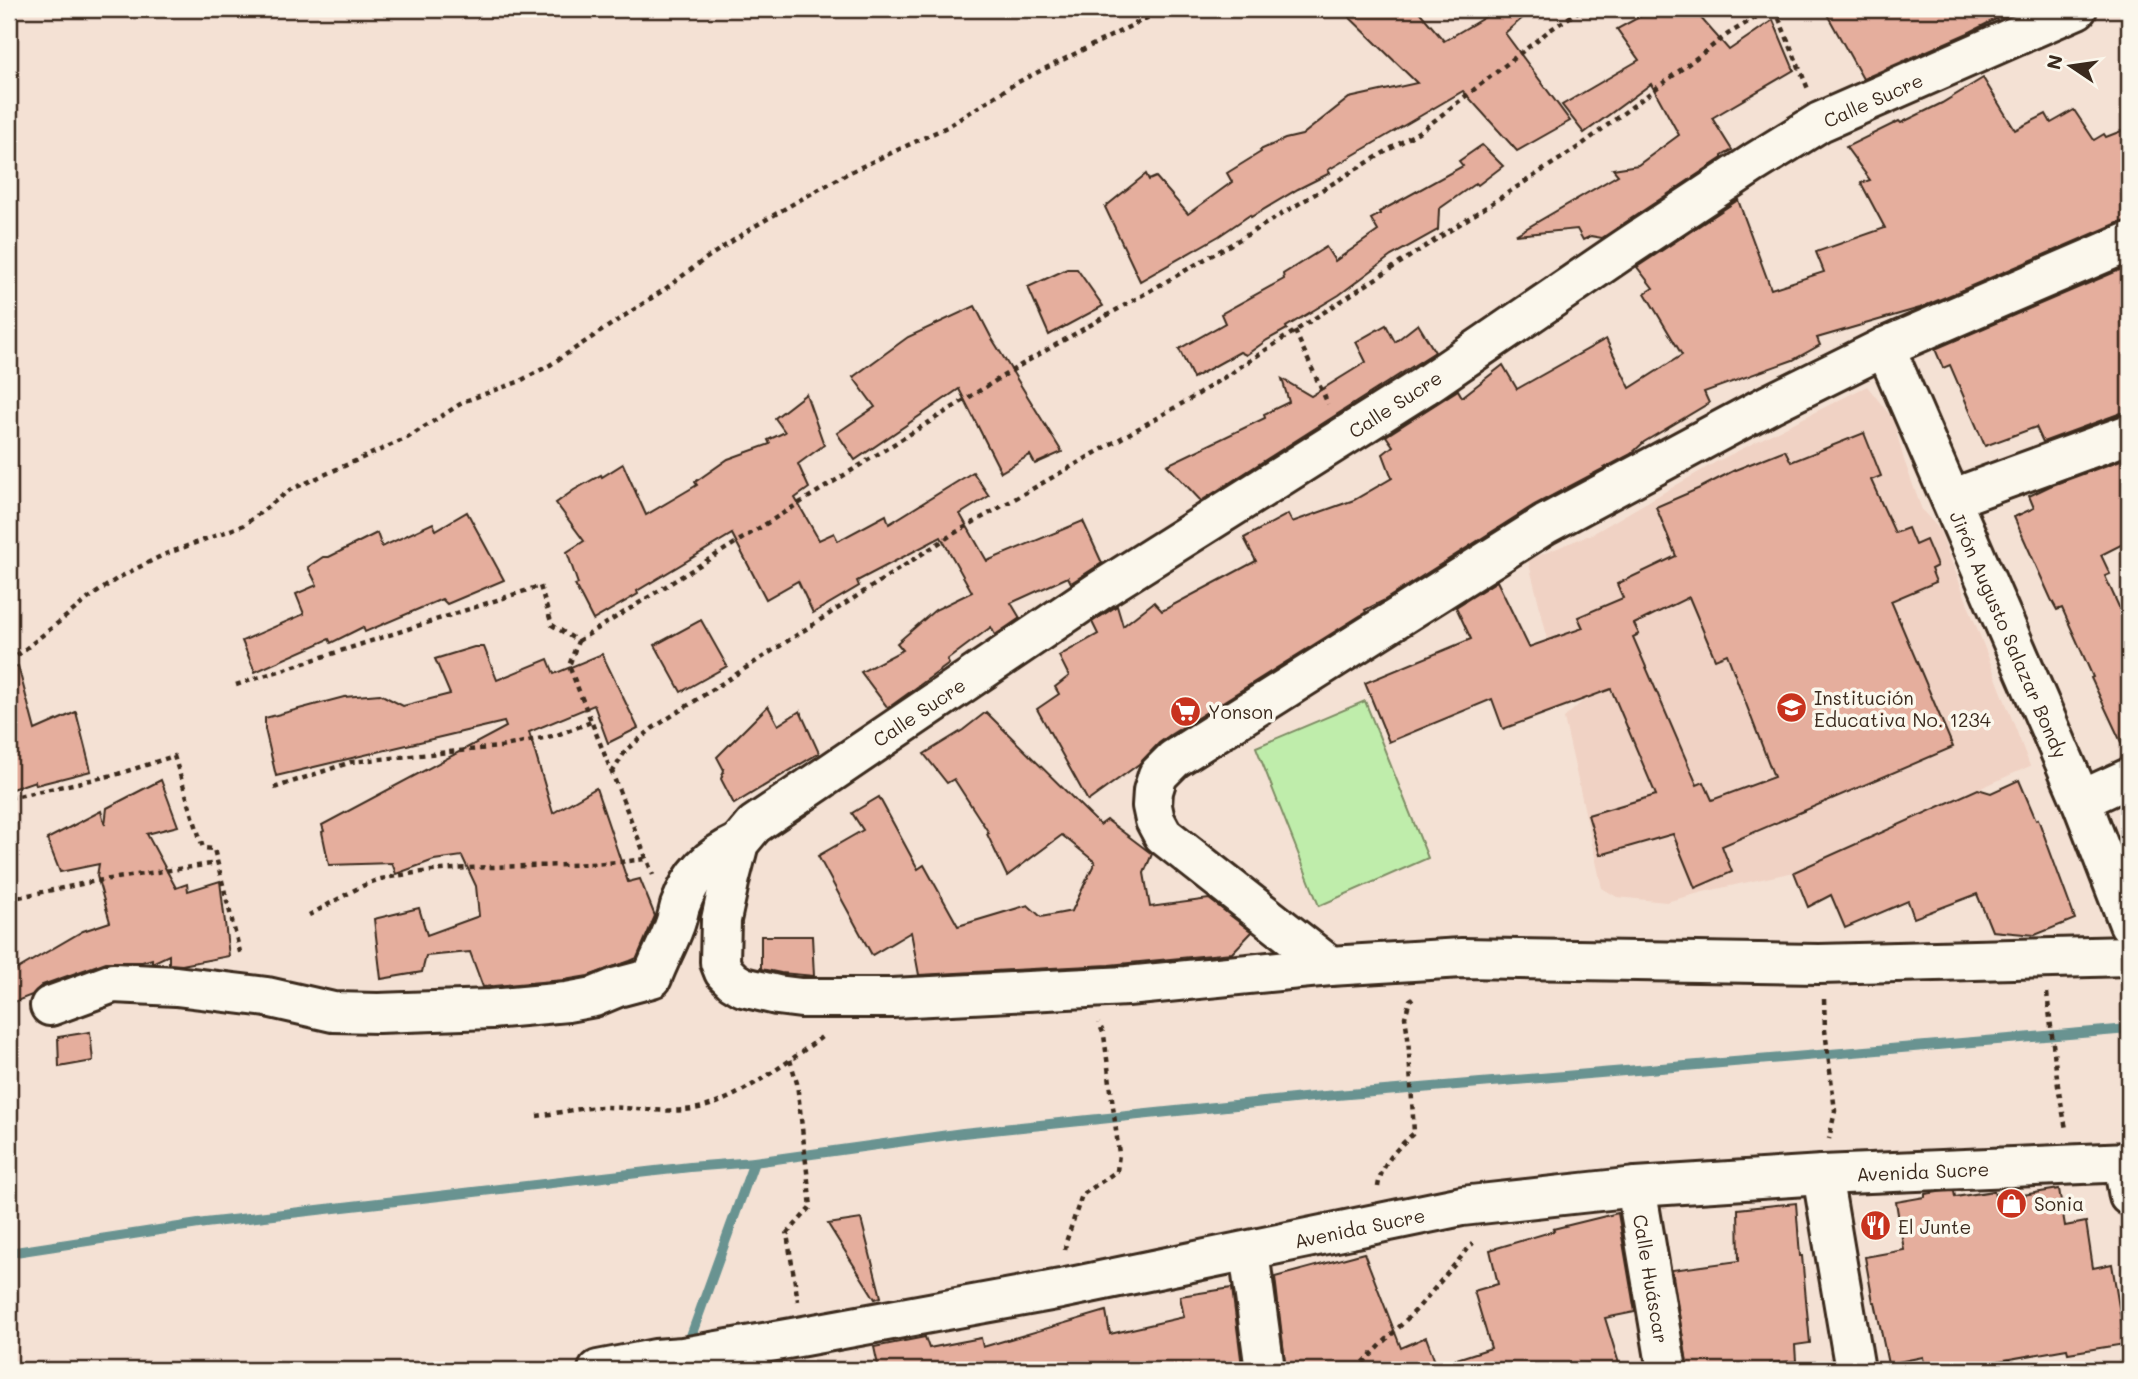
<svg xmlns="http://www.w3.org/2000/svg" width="2138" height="1379" font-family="Mali,sans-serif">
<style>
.built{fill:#f0d2c4}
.green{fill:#bfedab;stroke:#7d8c64;stroke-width:2}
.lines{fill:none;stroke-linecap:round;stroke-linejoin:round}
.stream{stroke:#699391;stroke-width:10}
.building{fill:#e5ae9d;stroke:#3b2a1e;stroke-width:2;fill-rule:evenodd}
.street-casing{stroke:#3b2a1e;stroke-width:44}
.path{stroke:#3b2a1e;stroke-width:4.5;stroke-dasharray:5 5;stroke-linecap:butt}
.street{stroke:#fbf7ec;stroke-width:38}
.labels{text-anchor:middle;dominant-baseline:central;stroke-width:7;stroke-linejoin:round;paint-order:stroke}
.street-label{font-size:19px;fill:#3b2a1e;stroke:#fbf7ec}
.poi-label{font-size:19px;fill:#3b2a1e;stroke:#fbf7ec;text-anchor:start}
</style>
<rect width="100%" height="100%" fill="#f4e1d4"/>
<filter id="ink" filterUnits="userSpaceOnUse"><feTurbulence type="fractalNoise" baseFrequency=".0143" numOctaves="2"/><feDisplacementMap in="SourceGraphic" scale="14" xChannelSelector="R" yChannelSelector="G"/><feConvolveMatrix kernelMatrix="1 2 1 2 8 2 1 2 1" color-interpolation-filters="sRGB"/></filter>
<g filter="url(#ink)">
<polygon class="built" points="1867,386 1893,419 1904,460 1922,510 1939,529 2030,766 1794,872 1703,892 1666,902 1617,897 1602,888 1564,718 1586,698 1548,640 1528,560 1594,533 1716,462"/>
<polygon class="green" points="1365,701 1428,858 1319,906 1256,747"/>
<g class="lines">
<g class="stream">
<polyline points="9,1253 205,1223 690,1167 754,1162 963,1133 1313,1097 2129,1029"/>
<polyline points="687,1347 754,1162"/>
</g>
</g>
<g class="building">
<polygon points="1341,9 1417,9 1444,41 1499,9 1533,9 1505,33 1570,121 1517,151 1463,91 1328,170 1330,173 1298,189 1251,217 1250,215 1219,236 1140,281 1105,207 1146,174 1149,180 1156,177 1188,214 1232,182 1227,173 1261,152 1260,150 1285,139 1302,135 1349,98 1417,83"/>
<polygon points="1654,9 1693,9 1729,50 1773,20 1794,70 1712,118 1732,150 1722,156 1722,158 1602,238 1591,236 1583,240 1577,229 1515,235 1618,175 1613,169 1638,165 1679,135 1651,84 1584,133 1562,105 1639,60 1617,29"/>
<polygon points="1824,9 2016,9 1968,33 1863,79"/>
<polygon points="1983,78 2015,130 2046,114 2051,123 2074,110 2094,140 2104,134 2106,137 2129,128 2129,221 2120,222 1920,308 1817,338 1820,345 1793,360 1704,392 1709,403 1644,442 1631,454 1534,505 1383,601 1365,610 1366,612 1170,735 1159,743 1139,764 1088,801 1037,709 1059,694 1055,687 1069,676 1059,656 1098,634 1092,622 1117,606 1123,626 1154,602 1162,611 1256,561 1244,538 1288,514 1292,522 1354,500 1392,478 1383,454 1393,446 1386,436 1458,390 1462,397 1503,365 1517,389 1606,339 1630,388 1682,355 1645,293 1653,288 1637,267 1738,200 1771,289 1824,272 1816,252 1885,228 1861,183 1870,180 1846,147 1899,121 1901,123 1942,103"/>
<polygon points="1482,145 1503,166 1478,185 1476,183 1439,209 1438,230 1391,256 1339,295 1286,327 1287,329 1267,340 1246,355 1240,352 1193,378 1179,349 1225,323 1221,314 1284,279 1283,274 1326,247 1335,261 1378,231 1371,219 1380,214 1379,212 1463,166 1459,161"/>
<polygon points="2129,266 2129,413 2121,413 2043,442 2036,427 1985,446 1950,365 1943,368 1935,349"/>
<polygon points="1067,269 1077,269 1103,306 1049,335 1028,287"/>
<polygon points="975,306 991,337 1062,452 1035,464 1030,455 1001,472 959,389 855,460 837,433 875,407 853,377 908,337"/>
<polygon points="1418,324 1435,352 1201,501 1167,465 1265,418 1264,414 1289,402 1282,379 1311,396 1366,362 1356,342 1386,325 1395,342"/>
<polygon points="806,394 824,445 798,464 809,488 795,498 819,540 834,533 838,541 886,515 889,524 973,472 989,496 960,514 987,561 1083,521 1102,563 1071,583 1068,577 1011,603 1020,618 995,635 991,627 947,660 949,664 888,708 861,672 903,650 897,643 935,610 972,592 941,537 857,581 859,586 813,613 798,581 766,599 732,534 637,591 638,594 593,620 575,585 578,584 567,552 584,541 556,503 574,490 601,475 602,477 623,464 646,515 697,485 695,482 728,459 770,444 768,440 785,432 775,418"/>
<path d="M 1864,433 L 1881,476 L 1871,480 L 1895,533 L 1908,528 L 1915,545 L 1926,540 L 1937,566 L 1931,569 L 1936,582 L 1891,601 L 1953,747 L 1722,846 L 1732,872 L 1695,888 L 1673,834 L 1600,855 L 1588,815 L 1656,795 L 1611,689 L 1503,729 L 1492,699 L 1389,742 L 1365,683 L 1471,639 L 1456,607 L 1497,581 L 1529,647 L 1583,628 L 1578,617 L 1623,598 L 1617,584 L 1676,556 L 1656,507 L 1700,488 L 1735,470 L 1785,450 L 1791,462 ZM 1689,597 L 1715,659 L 1727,654 L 1774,777 L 1712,800 L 1704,782 L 1697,785 L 1633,637 L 1639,634 L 1634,624 Z"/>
<polygon points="2129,457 2129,541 2101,555 2110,574 2105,576 2129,629 2128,757 2091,678 2093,677 2062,608 2057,610 2051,599 2014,517 2034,508 2029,496 2050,486"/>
<polygon points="467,512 504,580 447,604 442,599 365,632 363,627 331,643 329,639 255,672 242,641 304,614 296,594 317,585 308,567 323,557 329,557 377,533 382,547 433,523 436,530"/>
<polygon points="701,620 727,666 681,692 655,645"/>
<polygon points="474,647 484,647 497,680 548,659 554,674 602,654 638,728 608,743 594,705 529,732 553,813 596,788 628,882 640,879 655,916 637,958 630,961 588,976 564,980 483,987 470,952 426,956 422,972 381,979 374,919 419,908 427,935 479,916 476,886 462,856 434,860 396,874 392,863 329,865 322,832 324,831 322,825 506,727 504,722 276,776 265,729 265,718 344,697 380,694 403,706 450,694 435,659"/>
<polygon points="18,666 35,730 76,712 91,771 36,785 35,781 9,790 9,667"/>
<polygon points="768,706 778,725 800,711 819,753 734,804 721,779 724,770 717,757"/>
<polygon points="986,712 1100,825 1107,820 1152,854 1144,873 1150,907 1209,899 1252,932 1232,953 1109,965 919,975 911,932 872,955 818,856 863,830 852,813 879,797 918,869 924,865 958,926 1028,905 1041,917 1072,911 1095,862 1062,835 1007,876 987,834 989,833 954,779 947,783 924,754 963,730"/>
<polygon points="161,780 178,826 147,834 176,888 187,884 188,891 220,881 229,956 182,965 169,964 169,955 152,963 152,959 142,962 106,962 42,985 32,995 9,1004 9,974 83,931 110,922 97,876 99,864 60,872 47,839 101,811 105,825 107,808"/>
<polygon points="2019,780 2036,820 2038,819 2075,919 2035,935 1992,931 1977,894 1914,918 1908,901 1845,928 1831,895 1808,907 1794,872 1978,789 1991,793"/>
<polygon points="761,936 812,936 814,976 781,973 761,969"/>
<polygon points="90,1032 93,1061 59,1067 58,1037"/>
<polygon points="2059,1189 2065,1226 2086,1222 2093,1268 2112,1264 2125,1344 2068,1353 2067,1349 1947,1370 1946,1366 1925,1369 1923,1357 1888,1364 1875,1302 1873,1302 1865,1257 1904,1250 1896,1202 1925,1197 1925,1194 1938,1192 1954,1191 1955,1197 1994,1191 1995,1196 2017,1193 2017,1196"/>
<polygon points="1796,1203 1800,1256 1802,1256 1810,1343 1795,1345 1796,1361 1770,1363 1770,1370 1688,1370 1672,1270 1739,1261 1738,1209"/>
<polygon points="1618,1213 1635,1312 1605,1318 1621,1370 1588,1370 1586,1364 1564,1370 1439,1370 1438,1365 1491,1348 1474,1291 1498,1284 1490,1250 1554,1231 1553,1229"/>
<polygon points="861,1219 881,1297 875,1299 828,1224"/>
<polygon points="1364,1253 1401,1348 1426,1337 1438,1370 1286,1370 1275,1277"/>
<polygon points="1232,1288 1242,1366 1225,1370 879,1370 874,1347 925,1337 929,1348 981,1338 983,1347 1106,1311 1110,1334 1184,1317 1180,1296"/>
</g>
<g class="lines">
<defs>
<g id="street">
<polyline points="2077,9 1820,122 1754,163 1626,248 1424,386 1099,591 754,825 739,843 730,878 721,920 720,962 724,972 733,981 743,987 777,995 801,998 892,998 1127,986 1330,966 1462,958 1819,964 2129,956"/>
<path id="s1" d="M 1885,347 L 2081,800 L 2129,924"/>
<polyline points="1951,499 2129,434"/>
<polyline points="2081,800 2129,778"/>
<polyline points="1330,966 1163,835 1155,820 1152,806 1153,791 1158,775 1174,759 1546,524 1770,404 1885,347 2129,242"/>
<path d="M 50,1006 L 113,983 L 176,986 L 267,997 L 333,1012 L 378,1013 L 491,1009 L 567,1002 L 594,997 L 618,987 L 652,978 C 658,961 668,944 674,927 C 677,920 678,913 680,906 C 692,873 709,857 739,843"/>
<polyline points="2123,1163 2129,1196"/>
<polyline points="1822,1175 1855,1370"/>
<path id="s2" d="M 1636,1187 L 1667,1370"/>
<polyline points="1249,1252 1265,1370"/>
<path id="s3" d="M 598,1370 L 655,1359 L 683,1357 L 804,1336 L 1061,1289 L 1462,1206 L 1636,1187 L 1822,1175 L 2129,1162"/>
</g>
</defs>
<use href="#street" class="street-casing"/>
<g class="path">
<polyline points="1775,9 1808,89"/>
<polyline points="1295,331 1328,404"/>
<polyline points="578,641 1024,363 1242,238 1425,128 1550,30 1582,9"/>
<polyline points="9,662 89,598 118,578 163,555 244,525 290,490 407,438 465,401 518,382 550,365 665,289 705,259 755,226 798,201 848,173 947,127 1016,83 1165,9"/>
<polyline points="236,685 540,586 552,625 578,641 569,666 653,875"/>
<polyline points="612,773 626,750 653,728 953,534 1197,395 1295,331 1580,146 1728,34 1770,9"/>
<polyline points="274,788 351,762 500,747 557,735 591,722"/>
<polyline points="9,798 118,774 174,756 203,848 214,849 241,956"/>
<polyline points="9,899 96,881 218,863"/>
<path d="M 309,915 C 327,906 363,883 381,879 C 468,860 558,871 645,859"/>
<polyline points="2047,993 2058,1086 2066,1129"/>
<polyline points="1824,999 1825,1030 1835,1111 1829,1139"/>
<polyline points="790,1060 797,1083 811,1207 787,1234 798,1301"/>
<path d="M 537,1116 C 558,1113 580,1108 601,1107 C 634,1107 670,1115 703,1107 C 737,1100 794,1058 823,1036"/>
<path d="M 1378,1187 C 1381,1164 1398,1147 1414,1133 L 1408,1037 L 1405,1017 L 1410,1000 L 1413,998"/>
<polyline points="1065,1250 1066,1242 1082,1195 1117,1171 1119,1154 1104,1035 1099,1023"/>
<polyline points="1356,1370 1417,1309 1473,1243"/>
</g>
<use href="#street" class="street"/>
</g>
</g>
<defs>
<symbol id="school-disc" viewBox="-11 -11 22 22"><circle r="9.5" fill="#c8321e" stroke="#fbf7ec"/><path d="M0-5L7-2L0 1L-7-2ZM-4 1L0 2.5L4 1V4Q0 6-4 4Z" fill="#fff"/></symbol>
<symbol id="supermarket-disc" viewBox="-11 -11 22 22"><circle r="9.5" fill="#c8321e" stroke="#fbf7ec"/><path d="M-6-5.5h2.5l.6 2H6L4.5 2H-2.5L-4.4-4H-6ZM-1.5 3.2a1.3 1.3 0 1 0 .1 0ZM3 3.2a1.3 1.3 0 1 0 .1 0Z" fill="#fff"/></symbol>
<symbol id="shop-disc" viewBox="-11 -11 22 22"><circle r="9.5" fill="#c8321e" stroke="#fbf7ec"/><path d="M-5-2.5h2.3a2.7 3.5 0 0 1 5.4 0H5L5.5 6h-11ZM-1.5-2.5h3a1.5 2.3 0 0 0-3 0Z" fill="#fff"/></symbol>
<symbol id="restaurant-disc" viewBox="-11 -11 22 22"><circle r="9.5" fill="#c8321e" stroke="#fbf7ec"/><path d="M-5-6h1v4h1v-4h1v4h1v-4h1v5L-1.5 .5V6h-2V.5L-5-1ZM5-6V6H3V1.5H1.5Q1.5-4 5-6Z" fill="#fff"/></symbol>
</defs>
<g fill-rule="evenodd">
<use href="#school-disc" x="1774" y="690" width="35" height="35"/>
<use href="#supermarket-disc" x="1168" y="694" width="35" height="35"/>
<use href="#shop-disc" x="1994" y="1186" width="35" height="35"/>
<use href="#restaurant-disc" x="1858" y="1208" width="35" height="35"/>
</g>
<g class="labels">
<g class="street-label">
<text transform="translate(1873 100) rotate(-24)">Calle Sucre</text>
<text transform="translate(1395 404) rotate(-33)">Calle Sucre</text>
<text stroke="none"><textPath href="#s1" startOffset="313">Jirón Augusto Salazar Bondy</textPath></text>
<text transform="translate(919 712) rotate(-34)">Calle Sucre</text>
<text stroke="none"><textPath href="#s3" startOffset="1342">Avenida Sucre</textPath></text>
<text stroke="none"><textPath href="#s3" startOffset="775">Avenida Sucre</textPath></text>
<text stroke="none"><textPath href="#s2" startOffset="93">Calle Huáscar</textPath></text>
</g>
<g class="poi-label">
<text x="1814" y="697">Institución<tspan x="1814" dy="22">Educativa No. 1234</tspan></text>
<text x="1208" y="711">Yonson</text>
<text x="2034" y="1203">Sonia</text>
<text x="1898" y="1226">El Junte</text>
</g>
</g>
<rect width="2138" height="1379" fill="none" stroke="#fbf7ec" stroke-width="35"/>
<rect x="18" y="18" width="2103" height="1344" fill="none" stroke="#3b2a1e" stroke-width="2.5" filter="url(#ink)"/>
<g transform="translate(2071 66) rotate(283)" stroke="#fbf7ec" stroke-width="5" paint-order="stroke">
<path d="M0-5L12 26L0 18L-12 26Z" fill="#3b2a1e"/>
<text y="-10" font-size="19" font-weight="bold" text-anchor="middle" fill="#3b2a1e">N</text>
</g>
</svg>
